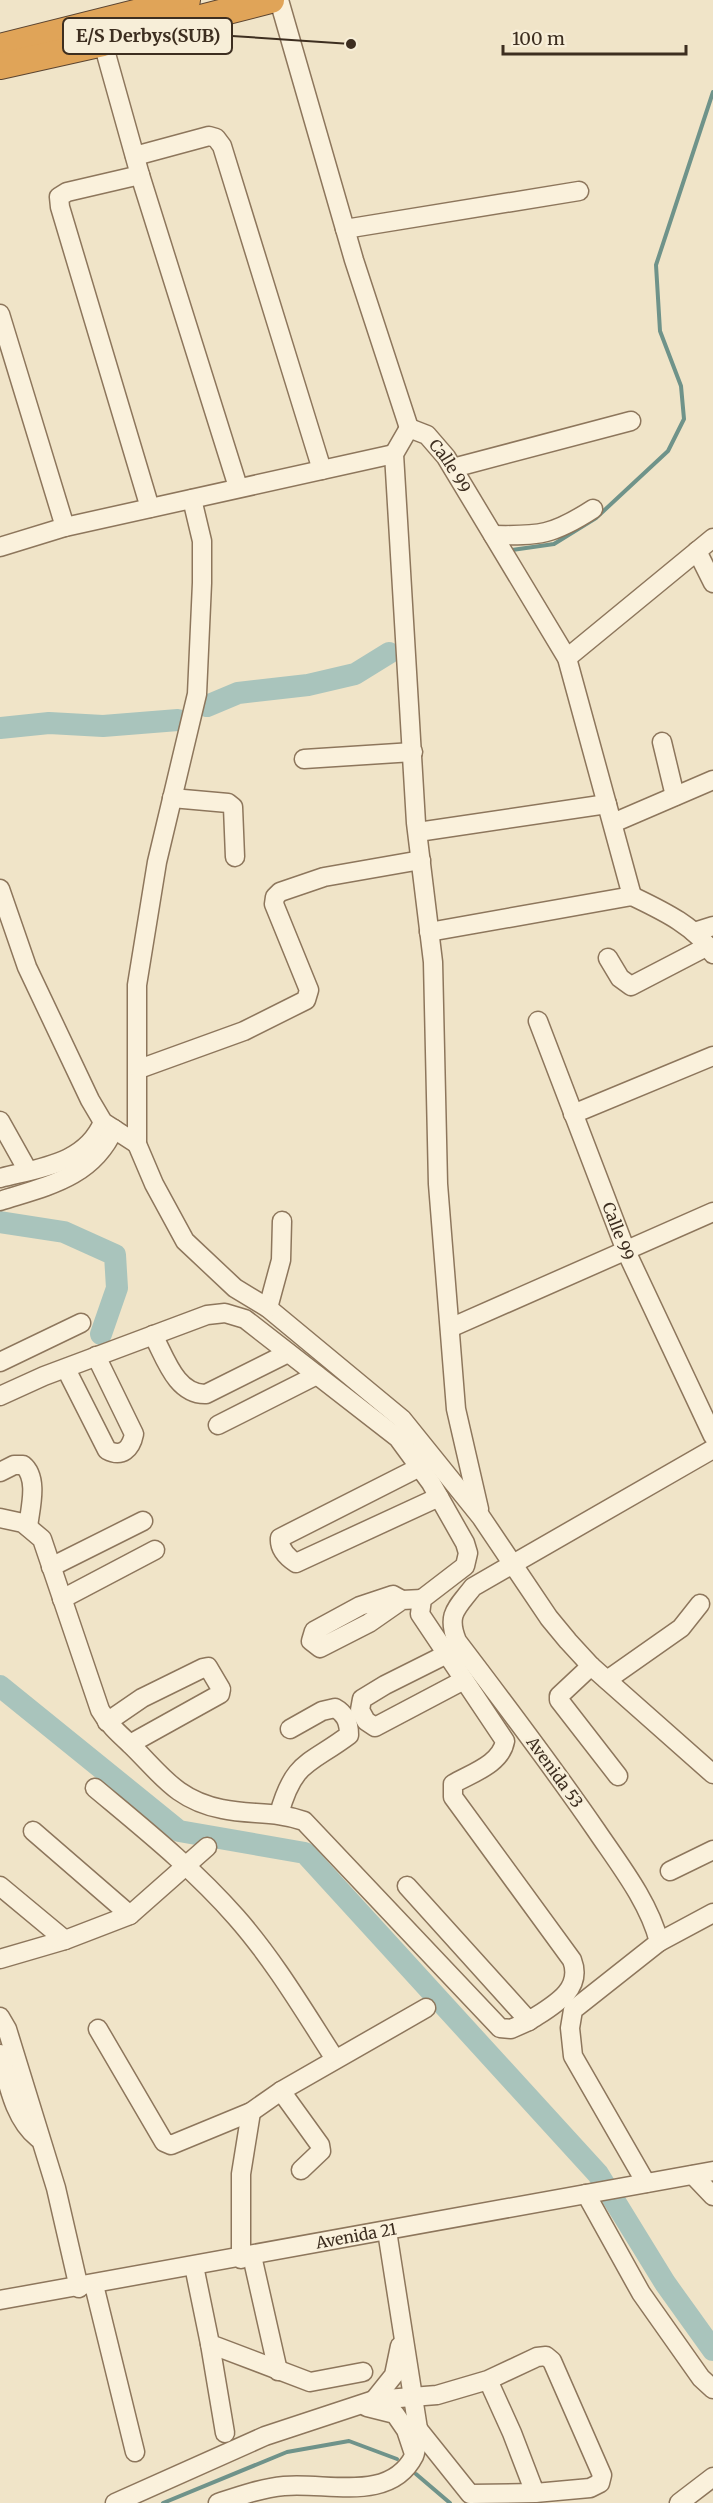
<svg xmlns="http://www.w3.org/2000/svg" width="713" height="2503" font-family="Merriweather,serif">
<style>
.lines{fill:none;stroke-linecap:round;stroke-linejoin:round}
.stream{stroke:#6f938a;stroke-width:4}
.river{stroke:#a9c4bc;stroke-width:22}
.minor-casing{stroke:#8d765c;stroke-width:21}
.highway-casing{stroke:#5b4430;stroke-width:28}
.minor{stroke:#faf1dc;stroke-width:18}
.highway{stroke:#e0a458;stroke-width:26}
.labels{text-anchor:middle;dominant-baseline:central;stroke-width:4.5;stroke-linejoin:round;paint-order:stroke}
.street-label{font-size:16px;fill:#3d2e20;stroke:#f7eed8}
.leader{fill:none;stroke:#3d2e20;stroke-width:2}
.callout-dot{fill:#3d2e20;stroke:#f7eed8;stroke-width:2}
.callout{fill:#f7eed8;stroke:#3d2e20;stroke-width:2}
.callout-label{font-size:18px;text-anchor:middle;font-weight:bold;fill:#3d2e20}
</style>
<rect width="100%" height="100%" fill="#f0e4c8"/>
<g class="lines">
<g class="stream">
<polyline points="512,550 554,544 596,518 668,451 684,419 681,386 660,331 656,265 713,92"/>
<polyline points="416,2474 450,2503"/>
<polyline points="163,2503 287,2452 349,2441 397,2459"/>
</g>
<g class="river">
<polyline points="207,706 238,693 308,685 355,674 389,653"/>
<polyline points="0,728 49,723 103,726 178,720"/>
<polyline points="0,1222 64,1232 115,1255 117,1288 101,1334"/>
<polyline points="0,1686 179,1831 305,1853 598,2174 665,2283 713,2350"/>
</g>
<defs>
<g id="minor">
<polyline points="279,0 354,260 409,428"/>
<polyline points="103,43 140,175 238,487"/>
<polyline points="135,156 209,136 216,138 222,146 322,470"/>
<polyline points="140,175 67,192 59,197 60,207 150,508"/>
<polyline points="345,229 579,191"/>
<polyline points="0,314 65,527"/>
<polyline points="409,428 394,454 416,823 433,962 438,1184 456,1409 479,1509"/>
<path id="s1" d="M 409,428 L 427,435 L 446,457 L 567,658 L 632,896"/>
<polyline points="453,468 631,421"/>
<polyline points="192,499 202,541 202,583 197,694 157,862 137,985 137,1144 154,1184 185,1241 235,1288 268,1308 402,1419 481,1517 549,1618 568,1641 591,1666 713,1774"/>
<path d="M 493,535 C 540,536 553,535 593,509"/>
<polyline points="0,547 65,527 394,454"/>
<polyline points="697,551 713,583"/>
<polyline points="567,658 713,538"/>
<polyline points="662,742 675,796"/>
<polyline points="304,759 413,752"/>
<polyline points="172,798 228,803 233,807 235,857"/>
<polyline points="613,823 713,780"/>
<polyline points="418,832 607,804"/>
<polyline points="0,889 27,967 90,1100 103,1122 137,1144"/>
<path d="M 429,932 L 632,896 C 661,910 696,926 713,954"/>
<polyline points="694,932 713,926"/>
<polyline points="608,958 620,978 631,986 708,946"/>
<path id="s2" d="M 538,1021 L 626,1251 L 713,1436"/>
<polyline points="139,1069 244,1031 306,1000 309,990 274,904 275,897 280,892 324,877 421,860"/>
<polyline points="573,1114 713,1056"/>
<polyline points="0,1121 28,1171"/>
<path d="M 0,1178 C 39,1168 86,1164 103,1122"/>
<path d="M 0,1201 C 47,1186 92,1178 114,1129"/>
<polyline points="268,1308 281,1260 282,1221"/>
<polyline points="450,1328 713,1212"/>
<path d="M 153,1335 C 165,1357 176,1395 206,1394 L 288,1353"/>
<polyline points="0,1362 81,1323"/>
<path d="M 66,1369 L 107,1450 C 122,1458 131,1449 134,1434 L 96,1356"/>
<path d="M 0,1396 L 44,1376 L 207,1315 L 225,1313 L 245,1319 L 398,1438 L 431,1483 L 465,1543 L 468,1553 L 465,1566 L 422,1599 L 420,1614 L 505,1741 C 501,1764 472,1773 453,1784 L 453,1797 L 572,1960 C 584,1991 550,2007 529,2021 L 407,1886"/>
<polyline points="218,1425 317,1375"/>
<path d="M 420,1467 L 280,1538 C 279,1549 287,1557 296,1563 L 439,1497"/>
<path d="M 0,1472 L 14,1465 L 23,1465 C 39,1478 30,1509 28,1527"/>
<path d="M 0,1518 L 23,1523 L 42,1539 L 100,1710 C 108,1724 118,1733 130,1744 C 161,1774 176,1800 222,1809 C 249,1815 276,1811 304,1821 L 500,2028 L 511,2029 L 529,2021"/>
<polyline points="51,1567 143,1521"/>
<polyline points="62,1599 155,1550"/>
<polyline points="402,1600 369,1623 320,1648 311,1641 314,1631 360,1606 393,1595 402,1600 422,1599"/>
<polyline points="447,1654 385,1685 362,1699 360,1710 366,1721 375,1727 464,1680"/>
<polyline points="591,1666 559,1696 559,1700 618,1776"/>
<polyline points="607,1680 681,1628 700,1604"/>
<polyline points="107,1722 142,1698 203,1668 208,1667 221,1689 220,1694 130,1744"/>
<path d="M 95,1788 C 144,1829 194,1869 236,1917 C 274,1960 304,2011 335,2059"/>
<path d="M 279,1814 C 294,1760 309,1765 349,1735 C 349,1723 346,1714 335,1708 L 322,1711 L 290,1729"/>
<polyline points="33,1831 130,1915"/>
<polyline points="670,1871 713,1850"/>
<polyline points="0,1886 65,1940"/>
<polyline points="659,1942 713,1913"/>
<polyline points="0,1959 65,1940 130,1915 207,1847"/>
<polyline points="0,2017 7,2029 56,2188 79,2288"/>
<polyline points="98,2029 164,2142 171,2145 251,2112 281,2091 426,2008"/>
<path d="M 0,2054 C 8,2083 14,2119 38,2138"/>
<polyline points="281,2091 320,2145 321,2151 301,2170"/>
<polyline points="693,2175 713,2196"/>
<path d="M 646,2183 L 573,2056 L 570,2028 L 573,2010 L 659,1942 C 649,1902 619,1864 596,1830 C 552,1766 505,1704 457,1641 C 446,1614 457,1608 473,1587 L 713,1449"/>
<polyline points="586,2194 641,2293 701,2378 713,2389"/>
<polyline points="252,2256 278,2371"/>
<polyline points="241,2259 241,2174 251,2112"/>
<polyline points="194,2266 210,2344 310,2382 363,2372"/>
<polyline points="94,2285 135,2452"/>
<path id="s3" d="M 0,2300 L 713,2171"/>
<polyline points="210,2344 225,2433"/>
<polyline points="374,2400 394,2375 400,2346"/>
<polyline points="367,2407 395,2414 406,2430 413,2451"/>
<polyline points="418,2429 470,2494 535,2493"/>
<polyline points="115,2503 265,2436 374,2400 437,2395 488,2380 537,2357 546,2356 552,2361 602,2475 600,2483 590,2488 535,2493 512,2433 488,2380"/>
<path d="M 218,2503 C 239,2496 262,2488 284,2486 C 328,2482 390,2503 414,2456 C 417,2449 417,2437 418,2429 L 387,2231"/>
<polyline points="679,2503 713,2477"/>
</g>
<g id="highway">
<polyline points="0,47 187,0"/>
<polyline points="0,66 103,43 271,0"/>
</g>
</defs>
<use href="#minor" class="minor-casing"/>
<use href="#highway" class="highway-casing"/>
<use href="#minor" class="minor"/>
<use href="#highway" class="highway"/>
</g>
<g class="labels">
<g class="street-label">
<text stroke="none"><textPath href="#s1" startOffset="58">Calle 99</textPath></text>
<text stroke="none"><textPath href="#s2" startOffset="225">Calle 99</textPath></text>
<text transform="translate(555 1772) rotate(54)">Avenida 53</text>
<text stroke="none"><textPath href="#s3" startOffset="362">Avenida 21</textPath></text>
</g>
</g>
<path class="leader" d="M351 44L232 36"/>
<circle class="callout-dot" cx="351" cy="44" r="6"/>
<rect class="callout" x="63" y="18" width="169" height="36" rx="6"/>
<g class="callout-label">
<text x="148" y="42">E/S Derbys(SUB)</text>
</g>
<path d="M503 45v9h183v-9" fill="none" stroke="#3d2e20" stroke-width="3"/>
<text x="512" y="45" font-size="18" fill="#3d2e20" stroke="#f7eed8" stroke-width="4.5" paint-order="stroke">100 m</text>
</svg>
